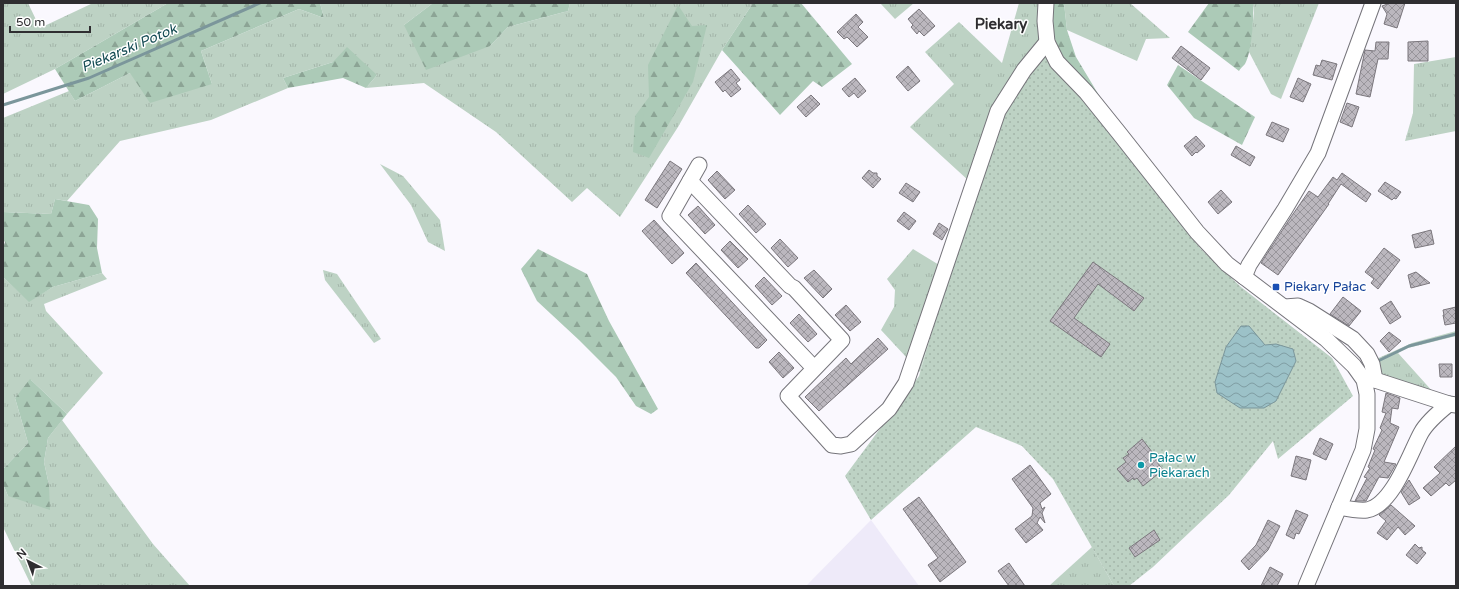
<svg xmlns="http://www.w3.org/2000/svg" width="1459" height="589" font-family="'Varela Round',sans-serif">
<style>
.built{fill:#eeeaf9}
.grass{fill:url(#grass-tufts)}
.forest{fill:url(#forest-firs)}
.park{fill:url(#park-dots)}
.water{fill:url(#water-waves);stroke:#7b969b}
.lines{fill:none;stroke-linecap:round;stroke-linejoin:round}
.stream{stroke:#7b969b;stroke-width:3}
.building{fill:url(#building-cross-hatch);stroke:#7b777d}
.minor-casing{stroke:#75747a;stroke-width:17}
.minor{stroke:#fff;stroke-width:15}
.transit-dot{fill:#1a4fb4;stroke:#fff;stroke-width:1.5}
.culture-dot{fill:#0f9aa8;stroke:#fff;stroke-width:1.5}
.labels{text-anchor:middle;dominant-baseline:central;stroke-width:3;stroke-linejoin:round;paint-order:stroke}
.transit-label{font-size:13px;fill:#164399;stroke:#fff;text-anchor:start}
.culture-label{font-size:13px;fill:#0d838f;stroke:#fff;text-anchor:start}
.water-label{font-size:14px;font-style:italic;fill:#144b53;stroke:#fff}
.quarter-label{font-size:15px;font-weight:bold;fill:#2f2e31;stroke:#fff}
</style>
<defs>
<pattern id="grass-tufts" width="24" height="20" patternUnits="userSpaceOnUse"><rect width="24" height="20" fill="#bdd2c4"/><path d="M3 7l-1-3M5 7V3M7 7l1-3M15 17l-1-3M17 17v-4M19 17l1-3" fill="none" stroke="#a3b5a9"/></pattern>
<pattern id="forest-firs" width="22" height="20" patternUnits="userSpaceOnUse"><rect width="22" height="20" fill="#accab7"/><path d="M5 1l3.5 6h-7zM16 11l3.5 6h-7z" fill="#8ca495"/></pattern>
<pattern id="park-dots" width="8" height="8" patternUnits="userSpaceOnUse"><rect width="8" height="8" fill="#bdd2c4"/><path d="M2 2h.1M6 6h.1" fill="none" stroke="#a3b5a9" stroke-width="1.8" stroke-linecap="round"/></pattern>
<pattern id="water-waves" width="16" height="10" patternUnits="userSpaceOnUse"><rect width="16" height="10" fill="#9cc2c8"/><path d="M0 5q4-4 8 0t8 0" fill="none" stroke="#809ea3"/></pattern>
<pattern id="building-cross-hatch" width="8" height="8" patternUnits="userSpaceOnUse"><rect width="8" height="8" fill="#bbb7be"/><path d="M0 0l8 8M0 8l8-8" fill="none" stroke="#98959b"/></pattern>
</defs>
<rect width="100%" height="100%" fill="#faf8fe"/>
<polygon class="built" points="871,520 919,586 806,586"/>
<g class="grass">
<polygon points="3,3 28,3 40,28 93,3 168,3 55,69 3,94"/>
<polygon points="320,3 433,3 404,25 490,46 508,27 568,11 570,3 753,3 722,50 678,127 620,217 587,188 572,202 496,132 424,83 366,88 377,75 333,62 283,78 288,88 211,120 120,141 67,201 55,199 51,214 3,212 3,118 69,91 75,101 130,73 212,84 201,51 299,9 324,18"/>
<polygon points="880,3 914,3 895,19"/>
<polygon points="1019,3 1041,3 1040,41 969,181 910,127 954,84 925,52 959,22 1002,63"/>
<polygon points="1064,3 1130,3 1170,38 1146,39 1137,61 1067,30"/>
<polygon points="1253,3 1319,3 1281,99 1271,94 1249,52 1254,13"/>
<polygon points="1456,57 1456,131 1405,141 1413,113 1414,64"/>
<polygon points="380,164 403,176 440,220 445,251 428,242 411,205"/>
<polygon points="913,249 949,271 920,372 881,330 894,307 895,290 887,279"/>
<polygon points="323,270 337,274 381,339 374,343 325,280"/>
<polygon points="102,273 107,279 44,304 46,311 103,373 67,414 31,380 15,398 28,443 3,469 3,277 29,301 53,287"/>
<polygon points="1456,331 1456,336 1408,348 1398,353 1434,393 1377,377 1374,360 1412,343"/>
<polygon points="62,420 153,544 190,586 31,585 3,527 3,484 8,496 49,485 44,462 48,438"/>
<polygon points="1092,547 1114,586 1049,586"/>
</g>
<g class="forest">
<polygon points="168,3 320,3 324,18 299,9 201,51 212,84 150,103 130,73 75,101 55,69"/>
<polygon points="433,3 570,3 568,11 508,27 490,46 426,70 404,25"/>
<polygon points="753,3 801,3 852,64 822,87 813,81 780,115 722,50"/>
<path d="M 1054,3 L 1064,3 L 1067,30 L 1076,57 L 1100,97 L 1096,98 C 1082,81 1062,65 1056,43 C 1052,31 1053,16 1054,3 Z"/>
<path d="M 1209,3 L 1253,3 C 1254,17 1252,52 1245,64 C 1243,66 1240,69 1239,71 L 1188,32 Z"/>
<polygon points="678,5 692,26 707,25 693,82 649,158 633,152 635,116 649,97 648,65"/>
<polygon points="347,47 377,75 366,88 343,78 288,88 283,78 333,62"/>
<polygon points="1178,65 1255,117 1242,145 1194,118 1167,85"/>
<polygon points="55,199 89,205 98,219 97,248 102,273 53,287 29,302 3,277 3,248 5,242 3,240 3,212 51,214"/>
<polygon points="538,249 587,274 609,321 658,409 651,414 636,406 616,377 579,340 537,301 521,269"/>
<polygon points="30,379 67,414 48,438 44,462 49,485 50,510 8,496 3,484 3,469 28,443 15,398"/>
</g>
<polygon class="park" points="1045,50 1201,249 1241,287 1332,358 1353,396 1278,459 1273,441 1229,495 1153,567 1129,586 1114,586 1053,479 1022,446 976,427 871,520 845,476 919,376 951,265 1001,113"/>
<polygon class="water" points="1241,326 1249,326 1265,345 1276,344 1293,349 1296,361 1276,401 1264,408 1240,408 1217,393 1215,382 1226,347"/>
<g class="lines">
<g class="stream">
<polyline points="3,105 89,78 260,3"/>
<polyline points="1378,361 1409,346 1456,334"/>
</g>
</g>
<g class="building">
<polygon points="1390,3 1405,3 1397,28 1384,24 1387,14 1382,6"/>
<polygon points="919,9 935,26 924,36 919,31 917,34 911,27 913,25 908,19"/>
<polygon points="856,14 863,22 858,27 868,37 857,47 847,37 844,39 837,32"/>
<polygon points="1428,41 1428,61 1408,61 1408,42"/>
<polygon points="1376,42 1389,42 1388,59 1378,59 1370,97 1356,94 1365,50 1375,51"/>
<polygon points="1181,46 1210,68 1201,80 1172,58"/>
<polygon points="1322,60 1337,64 1332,80 1313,75 1316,65 1320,66"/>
<polygon points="908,66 920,81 908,91 896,77"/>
<polygon points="731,69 740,80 736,83 741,89 731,97 725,90 723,92 715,82"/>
<polygon points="855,78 866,91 858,98 854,93 849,97 842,89"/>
<polygon points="1298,78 1311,84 1303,102 1290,97"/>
<polygon points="811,95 820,104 806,117 797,107"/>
<polygon points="1347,103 1359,107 1352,127 1340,122"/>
<polygon points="1272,122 1289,129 1283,142 1266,135"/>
<polygon points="1196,136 1205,146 1197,153 1196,152 1192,156 1184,146"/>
<polygon points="1236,146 1255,157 1250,166 1231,155"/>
<polygon points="670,161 682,169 657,208 645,200"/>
<polygon points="869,170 873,173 877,173 877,176 881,179 873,188 862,178"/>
<polygon points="717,171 735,190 725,199 708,180"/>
<polygon points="1342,173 1371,194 1366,202 1341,184 1328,204 1329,204 1278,275 1261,263 1291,217 1309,191 1318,197 1333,177 1337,180"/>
<polygon points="1385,182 1401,192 1396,199 1394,198 1392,200 1378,191"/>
<polygon points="906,183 920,192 913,202 899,193"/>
<polygon points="1221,190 1232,202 1218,214 1208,202"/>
<polygon points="748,205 766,224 756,233 739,214"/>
<polygon points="698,206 715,225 705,234 688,215"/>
<polygon points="904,212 916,221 909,230 897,221"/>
<polygon points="654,220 684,253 672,264 642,231"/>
<polygon points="939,223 948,229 942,240 933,234"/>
<polygon points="1431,230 1434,244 1415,248 1412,235"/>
<polygon points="780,239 798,258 788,267 771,248"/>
<polygon points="730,241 748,259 738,268 721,250"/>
<polygon points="1384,248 1400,260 1378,289 1371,283 1374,279 1365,272"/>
<polygon points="1093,262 1144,298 1134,311 1098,284 1074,318 1110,344 1101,357 1050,321"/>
<polygon points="696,263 767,340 759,348 756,348 686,273"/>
<polygon points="814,270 832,289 823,298 804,278"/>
<polygon points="1416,272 1430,283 1411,288 1408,275"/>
<polygon points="764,277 782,296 772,305 755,286"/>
<polygon points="1343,297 1361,311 1349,326 1330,314"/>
<polygon points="1391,301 1401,317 1390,324 1380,308"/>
<polygon points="846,305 861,322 850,331 835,315"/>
<polygon points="1456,307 1456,323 1445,325 1443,315 1444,315 1443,310"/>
<polygon points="799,314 817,334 808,342 790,323"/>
<polygon points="1389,332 1401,341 1389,352 1380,341"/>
<polygon points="878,338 888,349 819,411 805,397 846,358 851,364"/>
<polygon points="779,352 794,368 783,378 769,362"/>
<polygon points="1439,364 1452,364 1452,377 1440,377"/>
<polygon points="1386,393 1400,398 1398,409 1392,408 1390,423 1399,427 1384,462 1396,464 1388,478 1379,477 1366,501 1355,501 1367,478 1364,477 1370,468 1368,467 1375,450 1373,449 1382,430 1380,428 1386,413 1382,412"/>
<polygon points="1320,438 1333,444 1326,460 1313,454"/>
<polygon points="1142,439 1159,461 1157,462 1163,470 1143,486 1137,478 1134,480 1133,478 1128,482 1117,469 1126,462 1123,458 1129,454 1127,452"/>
<polygon points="1456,446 1456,480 1449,486 1446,483 1431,496 1423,488 1440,473 1434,467"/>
<polygon points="1296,456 1311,460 1306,480 1291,476"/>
<polygon points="1030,465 1051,494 1040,503 1042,509 1045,507 1042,513 1045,523 1040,517 1037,523 1043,530 1026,543 1015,529 1032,516 1033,508 1012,479"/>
<polygon points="1409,480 1420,498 1409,505 1401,492"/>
<polygon points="919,497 966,562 940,582 928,565 938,558 903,509"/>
<polygon points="1391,505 1415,526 1405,535 1398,527 1387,540 1377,533 1386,521 1379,515"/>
<polygon points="1296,510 1308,515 1299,534 1296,533 1294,539 1286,535"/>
<polygon points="1268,520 1280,526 1268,550 1249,570 1241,561 1256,545"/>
<polygon points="1154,530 1160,540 1135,557 1129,548"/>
<polygon points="1415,544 1419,548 1422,547 1422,550 1426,553 1417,564 1406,555"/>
<polygon points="1009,563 1025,586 1009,586 998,571"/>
<polygon points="1270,567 1283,574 1277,586 1261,586"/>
</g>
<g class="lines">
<defs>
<g id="minor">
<polyline points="1046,3 1045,21 1047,42 1057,62 1086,92 1119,133 1197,232 1227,264 1326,339 1354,366 1364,380 1367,394 1367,429 1363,450 1306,586"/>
<polyline points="699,165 670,216 814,368"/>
<polyline points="690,181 790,286 794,288 842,340 788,396 832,445 841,446 851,444 889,409 906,383 998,111 1024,70 1047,42"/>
<polyline points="1244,277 1249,265 1285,209 1318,153 1373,3"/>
<polyline points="1285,307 1298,306 1309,311 1353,339 1367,354 1372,364 1375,380"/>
<polyline points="1365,380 1375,380 1449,404 1456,405"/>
<path d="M 1339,507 C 1349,509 1358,511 1367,510 C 1393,505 1410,453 1421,433 C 1427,422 1439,412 1449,404"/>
</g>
</defs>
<use href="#minor" class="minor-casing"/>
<use href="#minor" class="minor"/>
</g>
<rect class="transit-dot" x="1272" y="283" width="8" height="8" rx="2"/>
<circle class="culture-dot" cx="1141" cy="465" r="4"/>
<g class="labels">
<g class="transit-label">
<text x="1284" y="287">Piekary Pałac</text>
</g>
<g class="culture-label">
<text x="1149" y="458">Pałac w<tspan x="1149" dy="15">Piekarach</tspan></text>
</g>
<g class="water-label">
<text transform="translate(129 48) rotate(-23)">Piekarski Potok</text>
</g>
<g class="quarter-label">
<text x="1001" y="24">Piekary</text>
</g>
</g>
<rect width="1459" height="589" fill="none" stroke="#2f2e31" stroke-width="8"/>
<g transform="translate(28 561) rotate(318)" stroke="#ffffff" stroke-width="3" paint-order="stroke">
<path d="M0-3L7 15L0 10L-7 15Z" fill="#2f2e31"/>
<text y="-6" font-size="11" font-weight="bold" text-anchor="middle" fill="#2f2e31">N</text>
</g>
<path d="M10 26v6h80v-6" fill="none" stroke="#2f2e31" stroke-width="2"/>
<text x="16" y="26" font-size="12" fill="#2f2e31" stroke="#ffffff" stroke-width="3" paint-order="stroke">50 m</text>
</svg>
